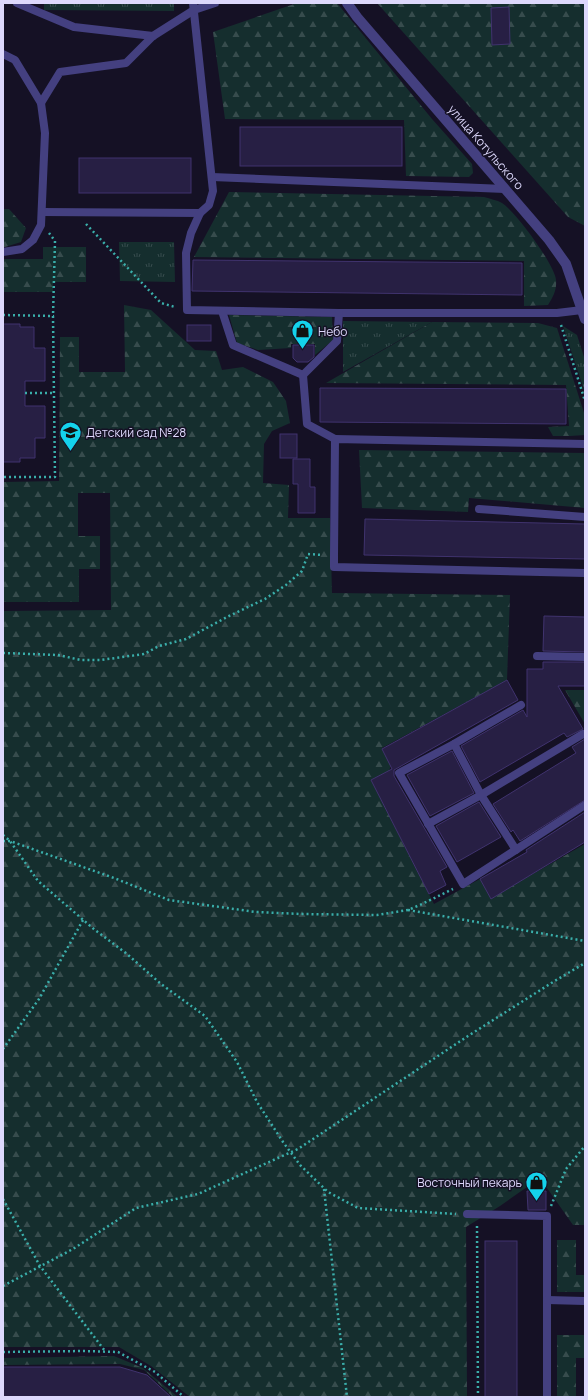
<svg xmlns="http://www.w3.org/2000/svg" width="588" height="1400" font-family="Manrope,sans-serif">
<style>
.grass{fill:url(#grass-tufts)}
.forest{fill:url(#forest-firs)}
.building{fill:#271f44;stroke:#40336e}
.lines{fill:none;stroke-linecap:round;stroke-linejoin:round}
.path{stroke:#3aaeaa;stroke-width:2.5;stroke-dasharray:2 3;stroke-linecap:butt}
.lane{stroke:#444080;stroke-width:8}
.street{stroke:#444080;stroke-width:10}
.labels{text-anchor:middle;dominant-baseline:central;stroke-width:3;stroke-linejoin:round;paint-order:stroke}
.street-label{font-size:12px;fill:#ddd8fc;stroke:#151125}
.poi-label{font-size:12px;fill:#ddd8fc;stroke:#151125;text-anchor:start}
</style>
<defs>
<pattern id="grass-tufts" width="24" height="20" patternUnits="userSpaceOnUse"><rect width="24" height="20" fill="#152e2e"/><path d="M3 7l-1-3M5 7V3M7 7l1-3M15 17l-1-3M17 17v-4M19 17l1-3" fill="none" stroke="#374c4d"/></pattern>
<pattern id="forest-firs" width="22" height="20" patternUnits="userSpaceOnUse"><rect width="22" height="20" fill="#152e2e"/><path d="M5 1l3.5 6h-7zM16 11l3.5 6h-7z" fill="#374c4d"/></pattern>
</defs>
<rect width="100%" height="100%" fill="#151125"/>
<g class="grass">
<polygon points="44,3 174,3 174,11 44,10"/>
<polygon points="119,242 174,242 175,282 120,281"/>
<polygon points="343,321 432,322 343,372"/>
<polygon points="563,326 577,335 585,360 585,393"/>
</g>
<g class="forest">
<polygon points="297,3 337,3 432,119 472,164 473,173 469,177 406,176 404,120 225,119 213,32"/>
<polygon points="377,3 585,3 585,226 568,217"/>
<path d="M 229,192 L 484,197 C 490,199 497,200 502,203 C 515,211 555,265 556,280 C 557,290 553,297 548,305 L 524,306 L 524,261 L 194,257 Z"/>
<polygon points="3,209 9,209 26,228 21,242 5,247 3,247"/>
<polygon points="43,247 86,247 86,282 53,282 53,292 3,292 3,259 43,259"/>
<polygon points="124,305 151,310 195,350 216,351 222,370 243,367 273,382 286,401 290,423 272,431 264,444 263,483 289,485 288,518 330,518 332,593 510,595 507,680 382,748 391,765 389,771 371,780 434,904 480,879 491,898 585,844 585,1225 573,1225 547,1188 527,1187 500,1206 466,1227 467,1397 190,1397 151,1366 119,1347 3,1347 3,611 111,610 110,493 78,493 78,536 100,536 100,569 79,569 79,602 3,602 3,482 59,481 60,337 79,337 79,372 125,372"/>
<polygon points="229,315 332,317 333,340 315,355 315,344 291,344 291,348 258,350 237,343"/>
<polygon points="432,322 538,323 557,328 585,416 585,435 570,436 553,436 548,427 569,426 566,385 326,383"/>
<polygon points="359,450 585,453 585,508 469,498 468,512 362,508"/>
<polygon points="565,690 585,690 585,724"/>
<polygon points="557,1240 576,1240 576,1275 585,1275 585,1292 557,1292"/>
<polygon points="557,1335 585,1335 585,1358 576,1358 576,1396 585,1397 557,1397"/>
<polygon points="114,1356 143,1368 178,1397 173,1397 144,1370 120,1364 3,1365 3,1358"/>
</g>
<g class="building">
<polygon points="509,7 510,44 492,45 491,8"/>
<rect x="240" y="127" width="162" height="39"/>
<rect x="79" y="158" width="112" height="35"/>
<polygon points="193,260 522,263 522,295 192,291"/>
<polygon points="3,324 20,324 20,327 34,327 34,348 45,348 45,381 25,381 25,406 45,406 45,438 35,438 35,458 20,458 20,462 3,462"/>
<rect x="187" y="325" width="24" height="16"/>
<polygon points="293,345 314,345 314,357 308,362 297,362 293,358"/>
<polygon points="320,388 566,389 566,424 320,422"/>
<rect x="280" y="434" width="17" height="24"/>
<polygon points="293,459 310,459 310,487 315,487 315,513 298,513 298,484 293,484"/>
<polygon points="365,519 585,524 585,559 364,555"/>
<polygon points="544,616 585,617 585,652 543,651"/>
<polygon points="543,662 585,662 585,686 558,686 583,729 567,737 564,733 480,782 461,746 523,710 527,717 527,669 543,669"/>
<polygon points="507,680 518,700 394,770 394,776 447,867 440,871 446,885 429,894 371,780 392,769 382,749"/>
<polygon points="585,739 585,800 520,841 513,830 511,832 493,804 576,753 572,747"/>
<polygon points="452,751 474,793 430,816 407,775"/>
<polygon points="479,802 501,837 457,862 436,826"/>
<polygon points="585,812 585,842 491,899 480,879 527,852 526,850"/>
<polygon points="527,1191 546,1191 546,1210 528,1210"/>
<rect x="485" y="1241" width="32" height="156"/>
<polygon points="3,1367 120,1367 147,1375 171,1397 3,1397"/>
</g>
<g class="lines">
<g class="path">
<polyline points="86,224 161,303 175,307"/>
<polyline points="49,233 55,241 53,316"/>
<polyline points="3,315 53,316 55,477 3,477"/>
<polyline points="561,325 585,401"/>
<polyline points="25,393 54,393"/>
<polyline points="3,653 58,655 81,660 101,660 144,654 159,646 186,639 229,616 265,599 286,585 302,571 308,554 323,555"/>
<polyline points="3,835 10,841 38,881 95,930 127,954 161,984 205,1016 237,1062 257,1102 283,1142 300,1165 328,1192 358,1208 456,1214"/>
<polyline points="3,841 10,841 114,878 169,900 256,912 301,914 377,915 408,910 422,904 453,889"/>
<polyline points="408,910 585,941"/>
<polyline points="3,1049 39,999 83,920"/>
<polyline points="324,1189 347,1397"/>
<polyline points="3,1199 40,1266 105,1351"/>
<polyline points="551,1206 566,1169 585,1146"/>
<polyline points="477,1226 478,1397"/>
<polyline points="3,1286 73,1249 136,1208 198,1194 298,1149 468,1036 553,982 585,963"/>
<polyline points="3,1352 83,1351 118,1352 155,1372 184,1397"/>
</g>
<g class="lane">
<polyline points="17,3 74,27 153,36"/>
<polyline points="3,54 15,60 41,103"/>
<polyline points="212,177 505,189"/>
<polyline points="42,212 200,213 209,205 213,191 193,3"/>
<polyline points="200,213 191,233 186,253 187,310 339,313 557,313 582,310"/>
<polyline points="3,252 22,249 33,240 41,225 45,133 41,103 60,72 126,63 153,36 194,10 215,3"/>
<polyline points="222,311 233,345 303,375"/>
<polyline points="335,439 307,424 303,375 337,341 339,313"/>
<polyline points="585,444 335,439 334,556 334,567 585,573"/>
<polyline points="479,509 585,517"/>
<polyline points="537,656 585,657"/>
<polyline points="521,705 454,744 399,773 463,884 585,805"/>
<polyline points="454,744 481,795 516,850"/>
<polyline points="428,824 481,795 583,734"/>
<polyline points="467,1214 547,1216 547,1397"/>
<polyline points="547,1300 585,1301"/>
</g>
<polyline class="street" points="347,3 357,17 549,240 566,264 585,319"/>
</g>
<defs>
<symbol id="shop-pin" viewBox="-11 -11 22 30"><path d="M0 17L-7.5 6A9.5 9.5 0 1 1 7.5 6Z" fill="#14d2ec" stroke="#151125"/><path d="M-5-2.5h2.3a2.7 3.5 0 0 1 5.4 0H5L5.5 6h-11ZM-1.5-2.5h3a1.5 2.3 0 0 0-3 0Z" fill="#111"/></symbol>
<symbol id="school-pin" viewBox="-11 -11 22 30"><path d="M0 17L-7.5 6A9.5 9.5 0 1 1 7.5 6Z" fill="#14d2ec" stroke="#151125"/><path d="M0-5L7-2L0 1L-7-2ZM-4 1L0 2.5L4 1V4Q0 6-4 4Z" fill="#111"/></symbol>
</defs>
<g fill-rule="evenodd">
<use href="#shop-pin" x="290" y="318" width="25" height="34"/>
<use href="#school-pin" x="58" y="420" width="25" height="34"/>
<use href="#shop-pin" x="524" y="1170" width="25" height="34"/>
</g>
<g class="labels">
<g class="street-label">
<text transform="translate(486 147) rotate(49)">улица Котульского</text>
</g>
<g class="poi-label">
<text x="318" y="331">Небо</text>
<text x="86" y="432">Детский сад №28</text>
<text x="522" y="1182" text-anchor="end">Восточный пекарь</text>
</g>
</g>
<rect width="588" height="1400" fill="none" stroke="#ddd8fc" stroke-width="8"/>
</svg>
